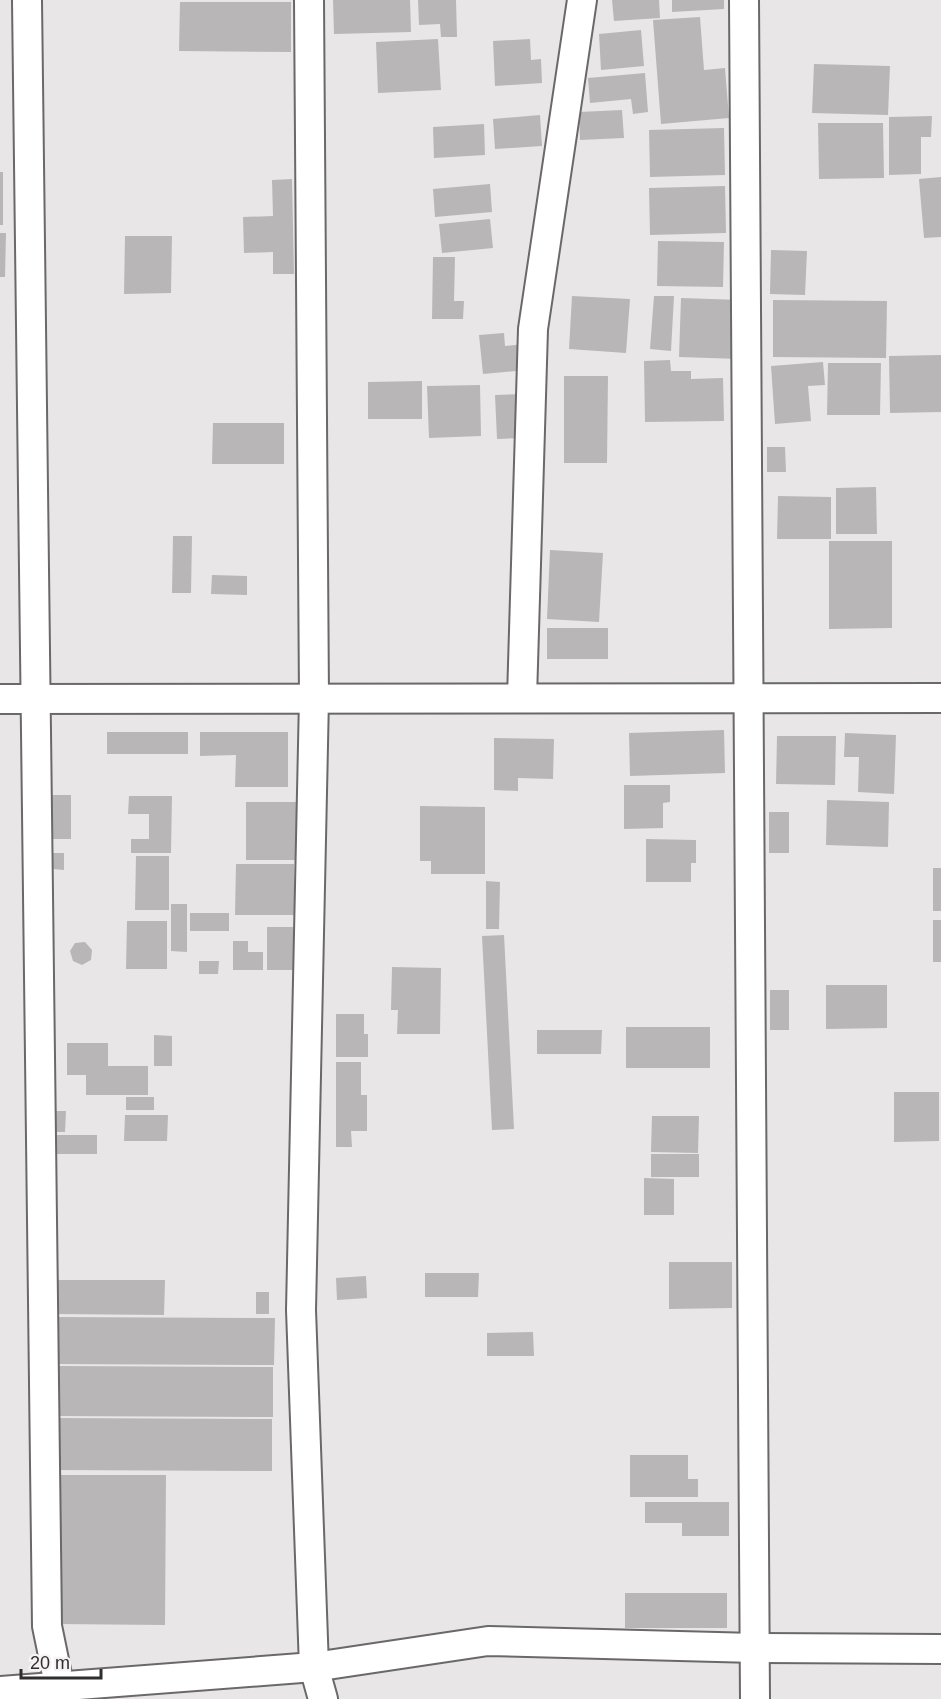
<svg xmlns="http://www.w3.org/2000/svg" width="941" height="1699" font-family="Arial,sans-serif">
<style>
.building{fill:#b9b6b8}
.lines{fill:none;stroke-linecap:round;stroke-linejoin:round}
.minor-casing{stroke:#6b686a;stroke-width:32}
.minor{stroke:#fff;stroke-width:28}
</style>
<rect width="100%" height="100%" fill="#e9e6e8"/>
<g class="building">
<polygon points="333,0 410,0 411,32 334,34"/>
<polygon points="418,0 456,0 457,37 441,37 440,24 419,25"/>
<polygon points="612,0 659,0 660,18 614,21"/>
<polygon points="672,0 724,0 724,9 672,12"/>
<polygon points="180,2 291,2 291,52 179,51"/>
<polygon points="700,17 704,70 725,68 729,118 661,124 653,20"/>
<polygon points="641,30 644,66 601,70 599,34"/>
<polygon points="438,39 441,90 378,93 376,42"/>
<polygon points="530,39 531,60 541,59 542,83 495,86 493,41"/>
<polygon points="814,64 890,66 888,115 812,113"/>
<polygon points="645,73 648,112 633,114 631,99 590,103 588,78"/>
<polygon points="622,110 624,138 580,140 579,112"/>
<polygon points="540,115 542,146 495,149 493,119"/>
<polygon points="932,116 931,137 921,137 921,174 889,175 889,117"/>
<polygon points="818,123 883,123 884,178 819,179"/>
<polygon points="484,124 485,155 434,158 433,127"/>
<polygon points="724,128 725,175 650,177 649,130"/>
<rect x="0" y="172" width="3" height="53"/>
<polygon points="941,177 941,237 924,238 919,179"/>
<polygon points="292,179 294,274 273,274 273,252 244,253 243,217 273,216 272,180"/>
<polygon points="490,184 492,212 435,217 433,189"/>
<polygon points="725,186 726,233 650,235 649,188"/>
<polygon points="490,219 493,248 442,253 439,224"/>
<polygon points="0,233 6,233 5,277 0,277"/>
<polygon points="125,236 172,236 171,293 124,294"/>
<polygon points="658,241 724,242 723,287 657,286"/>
<polygon points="771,250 807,251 805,295 770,294"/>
<polygon points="433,257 455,257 454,301 464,301 463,319 432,319"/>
<polygon points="572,296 630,299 626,353 569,349"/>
<polygon points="654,296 674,296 671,351 650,349"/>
<polygon points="681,298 742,300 740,359 679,357"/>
<polygon points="773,300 887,301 886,358 773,357"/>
<polygon points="504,333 505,346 524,344 526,370 483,374 479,335"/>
<polygon points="941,355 941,412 890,413 889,356"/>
<polygon points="670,360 671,371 691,371 691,379 723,378 724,421 645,422 644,361"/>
<polygon points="823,362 825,385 808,386 811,421 775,424 771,366"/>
<polygon points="828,363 881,363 880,415 827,415"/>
<polygon points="564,376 608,376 607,463 564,463"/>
<polygon points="422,381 422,419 368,419 368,382"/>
<polygon points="480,385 481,436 429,438 427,386"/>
<polygon points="522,394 524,438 497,439 495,395"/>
<polygon points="213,423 284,423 284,464 212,464"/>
<polygon points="767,447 785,447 786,472 767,472"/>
<polygon points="876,487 877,534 836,534 836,488"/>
<polygon points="778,496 831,497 831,539 777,539"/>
<polygon points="173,536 192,536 191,593 172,593"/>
<polygon points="829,541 892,541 892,628 829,629"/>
<polygon points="550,550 603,553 599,622 547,619"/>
<polygon points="212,575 247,576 247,595 211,594"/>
<rect x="547" y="628" width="61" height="31"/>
<polygon points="724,730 725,773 630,776 629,733"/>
<rect x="107" y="732" width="81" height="22"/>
<polygon points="200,732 288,732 288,787 235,787 236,755 200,756"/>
<polygon points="845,733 896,735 894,794 858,792 859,757 844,757"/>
<polygon points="777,736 836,736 835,785 776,784"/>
<polygon points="494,738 554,739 553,779 518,778 518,791 494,790"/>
<polygon points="624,785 670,785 670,802 663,803 663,828 624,829"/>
<rect x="51" y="795" width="20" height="44"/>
<polygon points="129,796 172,796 171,853 131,853 131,839 149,839 149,814 128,814"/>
<polygon points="827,800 889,802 888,847 826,845"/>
<polygon points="246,802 298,802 297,860 246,860"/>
<polygon points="420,806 485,807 485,874 431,874 431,861 420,861"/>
<rect x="769" y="812" width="20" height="41"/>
<polygon points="646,839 696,840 696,863 691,863 691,882 646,882"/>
<polygon points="53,853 64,853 64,870 53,869"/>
<polygon points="136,856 169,856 169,910 135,910"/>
<polygon points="236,864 294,864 294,915 235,915"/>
<rect x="933" y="868" width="8" height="43"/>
<polygon points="486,881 500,882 499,929 486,929"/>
<polygon points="171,904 187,904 187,952 171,951"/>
<rect x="190" y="913" width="39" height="18"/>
<rect x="933" y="920" width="8" height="42"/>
<polygon points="127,921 167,921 167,969 126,969"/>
<rect x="267" y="927" width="26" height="43"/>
<polygon points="504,935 514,1129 492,1130 482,936"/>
<polygon points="233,941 248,941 248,952 263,952 263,970 233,970"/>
<polygon points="85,942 92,950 91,960 82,965 73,961 70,951 75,943"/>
<polygon points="199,961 219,961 218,974 199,974"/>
<polygon points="392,967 441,968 440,1034 397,1034 398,1010 391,1010"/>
<polygon points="826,985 887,985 887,1028 826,1029"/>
<rect x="770" y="990" width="19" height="40"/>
<polygon points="336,1014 364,1014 364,1034 368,1034 368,1057 336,1057"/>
<rect x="626" y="1027" width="84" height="41"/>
<polygon points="537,1030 602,1030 601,1054 537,1054"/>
<polygon points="154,1035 172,1036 172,1066 154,1066"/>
<polygon points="67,1043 108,1043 108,1066 148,1066 148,1095 86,1095 86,1075 67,1075"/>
<polygon points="336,1062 361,1062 361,1095 367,1095 367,1131 351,1131 352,1147 336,1147"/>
<polygon points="894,1092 939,1092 939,1141 894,1142"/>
<rect x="126" y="1097" width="28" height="13"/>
<polygon points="52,1111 66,1111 65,1132 52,1132"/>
<polygon points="125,1115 168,1115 167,1141 124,1141"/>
<polygon points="652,1116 699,1116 698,1153 651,1152"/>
<rect x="52" y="1135" width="45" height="19"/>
<rect x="651" y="1154" width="48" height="23"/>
<polygon points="644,1178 674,1179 674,1215 644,1215"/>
<polygon points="669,1262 732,1262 732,1308 669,1309"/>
<polygon points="425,1273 479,1273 478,1297 425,1297"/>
<polygon points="366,1276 367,1298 337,1300 336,1278"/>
<polygon points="55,1280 165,1280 164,1315 54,1314"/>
<rect x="256" y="1292" width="13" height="22"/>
<polygon points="54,1317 275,1318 274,1365 54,1364"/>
<polygon points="533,1332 534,1356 487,1356 487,1333"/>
<polygon points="55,1366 273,1367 273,1417 55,1416"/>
<polygon points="54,1418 272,1419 272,1471 54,1470"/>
<polygon points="630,1455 688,1455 688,1479 698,1479 698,1497 630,1497"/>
<polygon points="58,1475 166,1475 165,1625 57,1624"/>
<polygon points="645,1502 729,1502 729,1536 682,1536 682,1523 645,1523"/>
<rect x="625" y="1593" width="102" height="35"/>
</g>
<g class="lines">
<defs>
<g id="minor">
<polyline points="27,0 47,1626 62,1699"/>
<polyline points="309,0 314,698 301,1310 314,1667 323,1699"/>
<polyline points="744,0 755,1699"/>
<polyline points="522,698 533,329 582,0"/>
<polyline points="0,699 941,698"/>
<polyline points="0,1691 314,1667 488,1641 755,1648 941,1649"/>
</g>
</defs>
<use href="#minor" class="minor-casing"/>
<use href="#minor" class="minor"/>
</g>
<path d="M21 1669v9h80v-9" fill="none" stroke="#2f2d2e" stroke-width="3"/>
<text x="30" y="1669" font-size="18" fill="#2f2d2e" stroke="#f7f3f5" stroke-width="4.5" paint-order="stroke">20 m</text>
</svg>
